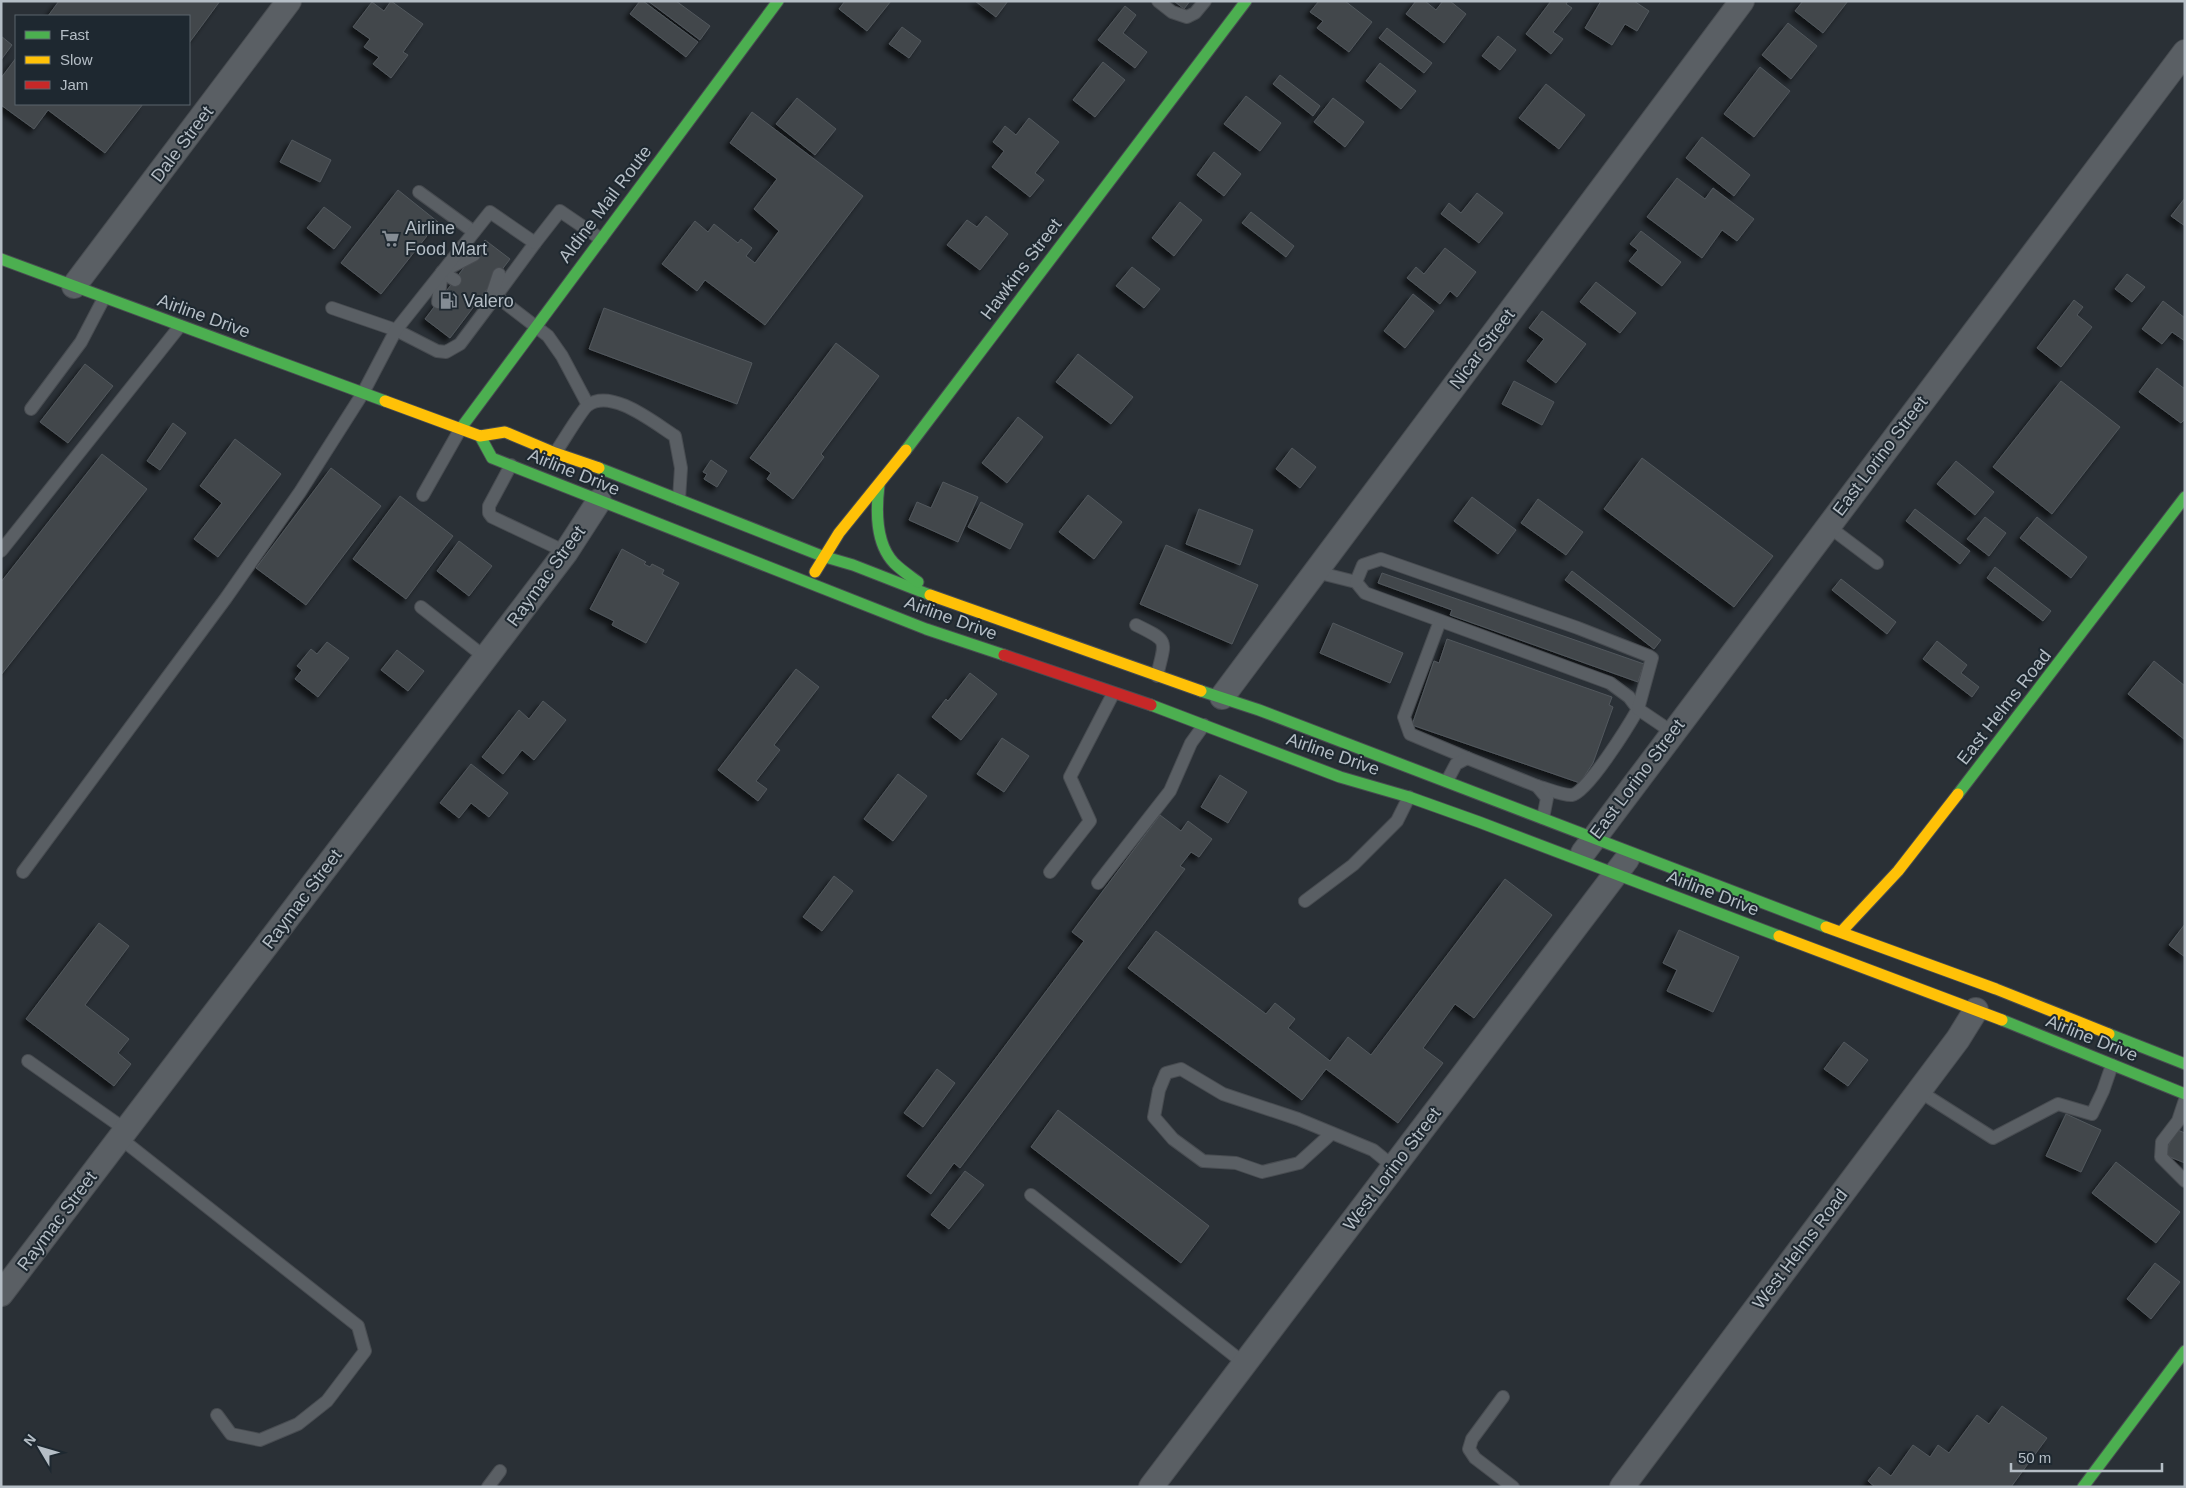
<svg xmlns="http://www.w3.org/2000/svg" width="2186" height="1488" font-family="Arial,sans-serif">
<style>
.building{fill:#42474c;stroke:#52585d;filter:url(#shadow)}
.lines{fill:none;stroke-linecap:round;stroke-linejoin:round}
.lane-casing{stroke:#484c51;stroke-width:14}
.street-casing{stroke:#484c51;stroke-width:26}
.fast-casing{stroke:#484c51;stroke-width:13}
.slow-casing{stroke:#484c51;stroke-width:13}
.jam-casing{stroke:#484c51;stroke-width:13}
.lane{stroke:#5a5f64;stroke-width:12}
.street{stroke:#5a5f64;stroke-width:24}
.fast{stroke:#4caf50;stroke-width:11}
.slow{stroke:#ffc107;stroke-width:11}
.jam{stroke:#c62828;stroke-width:11}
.labels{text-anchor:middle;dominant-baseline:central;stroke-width:4;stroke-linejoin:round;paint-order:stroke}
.street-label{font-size:18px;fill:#b5bec6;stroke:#1e2830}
.poi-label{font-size:18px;fill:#b5bec6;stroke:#1e2830;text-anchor:start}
</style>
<defs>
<filter id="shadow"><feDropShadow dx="-4.5" dy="4.5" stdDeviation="2.5" flood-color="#0009"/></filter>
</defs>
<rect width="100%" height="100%" fill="#2a3036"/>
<g class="building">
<polygon points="59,1 220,1 189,43 189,16 48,16"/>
<polygon points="391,1 423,24 403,52 408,55 391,78 373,64 379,57 364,47 370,39 353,27 372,2 384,11"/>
<polygon points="640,1 643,1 698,42 686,57 630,14"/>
<polygon points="648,1 676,1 710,26 700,40"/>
<polygon points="845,1 891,1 867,31 839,9"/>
<polygon points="975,1 1008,1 996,17"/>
<polygon points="1174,1 1190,1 1184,9"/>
<polygon points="1319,1 1345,1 1372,22 1349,52 1317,28 1323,21 1310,12"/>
<polygon points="1416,1 1425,1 1436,10 1443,1 1450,1 1466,14 1444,43 1406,14"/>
<polygon points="1551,1 1568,1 1566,4 1572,8 1553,32 1563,39 1551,54 1526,34"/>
<polygon points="1601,1 1634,1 1649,11 1637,31 1625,24 1612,45 1585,28"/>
<polygon points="1803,1 1848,1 1823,33 1795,11"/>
<polygon points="1125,6 1136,15 1123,33 1147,52 1135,68 1098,40"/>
<polygon points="1788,23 1817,46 1791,79 1762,55"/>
<polygon points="902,27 921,41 909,58 889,44"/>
<polygon points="1387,28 1432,63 1424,73 1379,38"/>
<polygon points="1,36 12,45 1,60"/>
<polygon points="1498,36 1516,50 1500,70 1482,56"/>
<polygon points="16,58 16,104 143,104 105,153 48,110 34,129 1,105 1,78"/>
<polygon points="1103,62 1125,80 1095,117 1073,100"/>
<polygon points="1380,63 1416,91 1401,109 1366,81"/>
<polygon points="1760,67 1790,91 1754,137 1724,114"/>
<polygon points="1280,75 1320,106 1313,116 1273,84"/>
<polygon points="1546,84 1585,115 1559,149 1519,118"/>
<polygon points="1246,96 1281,123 1260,151 1224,124"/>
<polygon points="797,98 836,129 815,155 776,124"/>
<polygon points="1333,98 1364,122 1345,147 1314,122"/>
<polygon points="752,112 863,196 765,325 705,280 697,291 662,264 695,221 708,232 714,224 738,243 741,239 752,248 746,256 755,263 779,231 754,209 777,179 730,143"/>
<polygon points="1029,118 1059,142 1035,173 1044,180 1030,197 992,167 1004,151 993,142 1005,126 1016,135"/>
<polygon points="1702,137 1750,175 1734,196 1686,158"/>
<polygon points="292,140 331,160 320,182 280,162"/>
<polygon points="1214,152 1241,174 1224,196 1197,175"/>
<polygon points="1677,178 1705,199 1713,188 1754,219 1737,241 1722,230 1702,258 1647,217"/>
<polygon points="398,190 438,222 381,294 341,263"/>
<polygon points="1477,193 1503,213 1479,243 1441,214 1449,203 1461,213"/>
<polygon points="2185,198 2185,226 2171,216"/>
<polygon points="1180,202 1202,220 1174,256 1152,238"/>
<polygon points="324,207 351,227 334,249 307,228"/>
<polygon points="1251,212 1294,246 1286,257 1242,223"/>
<polygon points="986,216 1008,234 980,270 947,245 967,220 977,227"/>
<polygon points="1641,231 1681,262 1662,286 1629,261 1638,250 1630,244"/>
<polygon points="485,240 510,259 450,338 425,319"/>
<polygon points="1445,248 1476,272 1457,297 1450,291 1440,304 1407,278 1416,267 1424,274"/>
<polygon points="1132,267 1160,289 1144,308 1116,286"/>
<polygon points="2127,274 2145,287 2132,302 2115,289"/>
<polygon points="1596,282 1636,313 1620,333 1580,302"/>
<polygon points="1413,294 1434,311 1405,348 1384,331"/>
<polygon points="2074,300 2083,307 2077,315 2092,327 2061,367 2037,348"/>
<polygon points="2163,301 2185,318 2185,341 2172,332 2162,344 2142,329"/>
<polygon points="604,308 752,363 737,404 589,349"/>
<polygon points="1542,311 1586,344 1556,383 1527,361 1544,339 1529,328"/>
<polygon points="836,343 879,376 821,454 824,457 793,499 767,479 771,473 750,458"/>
<polygon points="1078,354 1133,397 1111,424 1056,382"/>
<polygon points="85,364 113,386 68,443 40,422"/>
<polygon points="2157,368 2185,389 2185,419 2181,423 2139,392"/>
<polygon points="1514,381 1554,402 1542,425 1502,404"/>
<polygon points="2061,381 2120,427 2052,514 1993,467"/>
<polygon points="1018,417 1043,437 1007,483 982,463"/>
<polygon points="173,423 186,433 160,470 147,461"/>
<polygon points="235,439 281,474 218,557 194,539 222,503 200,486"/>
<polygon points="1292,448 1316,467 1300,488 1276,469"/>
<polygon points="102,454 147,489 1,675 1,582"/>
<polygon points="1642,458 1773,556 1734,607 1604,509"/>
<polygon points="711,460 727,471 717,487 704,479 707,474 703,472"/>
<polygon points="1956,461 1994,492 1975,515 1937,484"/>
<polygon points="331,468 381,506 306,605 256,568"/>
<polygon points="943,482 978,497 958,542 909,520 917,502 931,508"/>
<polygon points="1088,495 1122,522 1094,559 1059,532"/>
<polygon points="400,496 453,536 406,599 353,559"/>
<polygon points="1472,497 1516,530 1498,554 1454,521"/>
<polygon points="1538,499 1583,532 1566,555 1521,523"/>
<polygon points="981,502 1023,524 1010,549 968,527"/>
<polygon points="1199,509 1253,530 1240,565 1186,544"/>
<polygon points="1915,509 1970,551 1960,564 1906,521"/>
<polygon points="1985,517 2006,533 1989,556 1967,539"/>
<polygon points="2037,517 2087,557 2071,578 2020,538"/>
<polygon points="459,541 492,566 469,596 437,571"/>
<polygon points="1166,545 1258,585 1232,644 1140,604"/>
<polygon points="622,549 646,562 644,564 650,567 652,564 664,570 662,574 679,583 646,643 612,625 614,621 590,609"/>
<polygon points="1995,567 2051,611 2043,621 1987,578"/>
<polygon points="1572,571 1661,640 1654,649 1565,580"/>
<polygon points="1382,573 1644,664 1638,682 1450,615 1452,610 1378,583"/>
<polygon points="1841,579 1896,622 1887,634 1832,590"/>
<polygon points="1333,623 1403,653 1390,683 1320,653"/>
<polygon points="1447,639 1612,697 1609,705 1613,707 1593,763 1580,783 1412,725 1434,661 1439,663"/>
<polygon points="1937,641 1967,665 1961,673 1979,687 1972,697 1923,659"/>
<polygon points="327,642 349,658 318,697 295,679 302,670 297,666 311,649 317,654"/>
<polygon points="397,650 424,671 408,691 381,670"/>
<polygon points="2154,661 2185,686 2185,740 2128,694"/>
<polygon points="796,669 819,687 774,745 780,750 756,781 767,789 758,801 718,770"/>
<polygon points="970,673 997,694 961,740 932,717 946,699 948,701"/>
<polygon points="543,701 566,720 534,760 522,750 503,774 482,757 519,710 529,719"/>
<polygon points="1002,738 1029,756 1004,792 977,774"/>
<polygon points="471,764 508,793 489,817 471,803 459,818 440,803"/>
<polygon points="898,774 927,796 893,841 864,819"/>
<polygon points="1220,775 1247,792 1228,823 1201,807"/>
<polygon points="1160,815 1181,831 1188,821 1212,839 1199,857 1191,852 1180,866 1185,869 960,1168 954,1163 931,1194 907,1176 1084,941 1072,932"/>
<polygon points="834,876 853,891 822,931 803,917"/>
<polygon points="1505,879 1552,915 1474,1018 1455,1004 1423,1048 1443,1063 1398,1123 1326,1069 1302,1100 1128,968 1156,931 1266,1014 1275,1003 1295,1019 1288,1028 1330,1061 1348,1037 1371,1055"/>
<polygon points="99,923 129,946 85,1005 129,1039 118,1053 131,1064 114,1086 26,1019"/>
<polygon points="2185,924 2185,957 2169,945"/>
<polygon points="1679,930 1739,957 1713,1012 1667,991 1677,970 1663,963"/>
<polygon points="1844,1042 1868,1060 1848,1086 1824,1069"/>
<polygon points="937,1069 955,1083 923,1127 904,1113"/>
<polygon points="1058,1110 1209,1226 1181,1263 1031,1147"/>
<polygon points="2066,1114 2101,1130 2081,1172 2046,1156"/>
<polygon points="2175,1129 2185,1133 2185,1163 2165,1155"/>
<polygon points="2116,1162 2180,1212 2156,1243 2092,1193"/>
<polygon points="965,1171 984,1185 949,1229 931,1215"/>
<polygon points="2155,1263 2180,1282 2151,1319 2127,1299"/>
<polygon points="2002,1406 2047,1438 2011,1487 1875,1487 1868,1481 1879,1467 1891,1476 1913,1445 1930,1457 1938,1445 1949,1453 1977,1415 1989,1424"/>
</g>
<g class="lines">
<defs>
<g id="lane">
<polyline points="1158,1 1172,12 1187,17 1195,13 1205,1"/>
<polyline points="419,192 474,232"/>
<polyline points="535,243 496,296 548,336 562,356 588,405"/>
<polyline points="447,269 474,255"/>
<polyline points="442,272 455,280"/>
<polyline points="492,295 499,274"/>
<polyline points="438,302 442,272"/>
<polyline points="332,308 396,330 437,351 446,352 460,344 496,296"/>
<polyline points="31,409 81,342 104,298"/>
<path d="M 555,453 C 561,445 582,409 588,405 C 612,388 654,423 675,436 L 681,468 L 679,499"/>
<polyline points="511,465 489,506 489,513 492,517 566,552"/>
<polyline points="423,495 461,428"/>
<polyline points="1828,526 1877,563"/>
<polyline points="1,551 180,326"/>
<path d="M 1316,572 L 1356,582 L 1365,593 L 1610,683 L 1629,697 L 1638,709 C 1629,725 1587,793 1572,795 C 1564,796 1545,788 1537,786"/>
<polyline points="1356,582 1363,565 1381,559 1578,628 1649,656 1652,658 1638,709 1672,732"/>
<polyline points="421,607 486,658"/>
<polyline points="1440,621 1404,717 1410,734 1467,758"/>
<path d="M 1136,625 C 1171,642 1165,640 1157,676"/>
<polyline points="1447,781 1456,764 1467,758 1537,786 1547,798 1543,818"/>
<polyline points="23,872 226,598 300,492 363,393 396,330 490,212 535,243 560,211 601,239"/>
<polyline points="1050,872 1090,821 1070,777 1113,694"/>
<polyline points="1098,883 1170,791 1191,743 1204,725"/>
<polyline points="1305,901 1353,865 1397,821 1409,797"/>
<polyline points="28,1061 126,1130"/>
<polyline points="1919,1091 1993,1138 2058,1104 2092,1114 2103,1091 2112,1065"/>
<polyline points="2185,1100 2178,1121 2162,1142 2161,1157 2185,1181"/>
<polyline points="1332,1133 1299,1163 1262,1172 1236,1163 1203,1161 1173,1139 1154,1117 1159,1090 1166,1073 1181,1069 1223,1094 1298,1119 1373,1150 1394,1167"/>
<polyline points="120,1138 358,1326 365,1351 327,1401 298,1424 260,1440 231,1434 217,1415"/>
<polyline points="1031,1195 1245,1364"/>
<polyline points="1503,1397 1472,1439 1469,1449 1475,1458 1513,1487"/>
<polyline points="488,1487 500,1471"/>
</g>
<g id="street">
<polyline points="74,286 289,1"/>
<polyline points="1222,697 1742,1"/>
<polyline points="1583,853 2185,52"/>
<polyline points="1,1294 566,552 599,501"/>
<polyline points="1151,1487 1627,859"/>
<polyline points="1622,1487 1958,1039 1976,1010"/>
</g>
<g id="fast">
<polyline points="1,259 385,401"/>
<polyline points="461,428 778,1"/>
<polyline points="480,436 492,458 926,629 1004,655"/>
<polyline points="906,450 1246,1"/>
<polyline points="599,468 822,556 853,565 930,595"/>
<path d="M 879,485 C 876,510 875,543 894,563 C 901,570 910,576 918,582"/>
<polyline points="1201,691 1259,710 1826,927"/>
<polyline points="1151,705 1340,777 1409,797 1479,822 1779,936"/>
<polyline points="1958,794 2185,497"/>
<polyline points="2002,1020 2185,1094"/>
<polyline points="2109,1034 2185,1064"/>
<polyline points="2083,1487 2185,1351"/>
</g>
<g id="slow">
<polyline points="385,401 480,436 505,432 555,453 599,468"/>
<polyline points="815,572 839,533 906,450"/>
<polyline points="930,595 1201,691"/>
<polyline points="1826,927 1996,989 2109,1034"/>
<polyline points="1842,931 1898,871 1958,794"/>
<polyline points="1779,936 2002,1020"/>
</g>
<polyline id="jam" points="1004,655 1151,705"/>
</defs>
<use href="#lane" class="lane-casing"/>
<use href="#street" class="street-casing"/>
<use href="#fast" class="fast-casing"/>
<use href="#slow" class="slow-casing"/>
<use href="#jam" class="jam-casing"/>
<use href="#lane" class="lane"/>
<use href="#street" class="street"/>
<use href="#fast" class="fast"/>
<use href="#slow" class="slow"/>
<use href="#jam" class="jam"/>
</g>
<defs>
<symbol id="supermarket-bare" viewBox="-9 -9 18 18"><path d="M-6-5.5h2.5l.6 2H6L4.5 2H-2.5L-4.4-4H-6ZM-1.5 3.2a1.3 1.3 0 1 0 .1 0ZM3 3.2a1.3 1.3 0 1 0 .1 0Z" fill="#848c94" stroke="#1e2830" stroke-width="2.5" paint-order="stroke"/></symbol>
<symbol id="fuel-bare" viewBox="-9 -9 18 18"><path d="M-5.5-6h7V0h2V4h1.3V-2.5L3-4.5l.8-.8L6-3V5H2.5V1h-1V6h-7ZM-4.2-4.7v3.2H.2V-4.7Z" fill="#848c94" stroke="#1e2830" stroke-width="2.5" paint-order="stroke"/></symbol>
</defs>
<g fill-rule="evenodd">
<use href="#supermarket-bare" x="378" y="226" width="25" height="25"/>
<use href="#fuel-bare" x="436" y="288" width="25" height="25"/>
</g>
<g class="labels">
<g class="street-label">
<text transform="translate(182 144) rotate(-53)">Dale Street</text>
<text transform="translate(605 204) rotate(-53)">Aldine Mail Route</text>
<text transform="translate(1021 269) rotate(-53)">Hawkins Street</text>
<text transform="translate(204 316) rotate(20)">Airline Drive</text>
<text transform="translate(1482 349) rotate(-53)">Nicar Street</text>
<text transform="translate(1880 456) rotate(-53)">East Lorino Street</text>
<text transform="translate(574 472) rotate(22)">Airline Drive</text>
<text transform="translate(546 576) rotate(-54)">Raymac Street</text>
<text transform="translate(951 618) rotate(20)">Airline Drive</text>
<text transform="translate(2004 707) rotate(-52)">East Helms Road</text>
<text transform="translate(1333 754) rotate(19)">Airline Drive</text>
<text transform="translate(1637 779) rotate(-53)">East Lorino Street</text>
<text transform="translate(1713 893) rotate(21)">Airline Drive</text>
<text transform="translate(302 899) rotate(-53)">Raymac Street</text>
<text transform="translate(2092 1038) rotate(22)">Airline Drive</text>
<text transform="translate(1392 1169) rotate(-53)">West Lorino Street</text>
<text transform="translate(57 1221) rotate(-53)">Raymac Street</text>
<text transform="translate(1800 1249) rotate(-53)">West Helms Road</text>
</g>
<g class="poi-label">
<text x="405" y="228">Airline<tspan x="405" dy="21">Food Mart</tspan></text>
<text x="463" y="301">Valero</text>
</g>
</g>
<rect width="2186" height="1488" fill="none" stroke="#b5bec6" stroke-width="5"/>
<rect x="15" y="15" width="175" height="90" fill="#1e2830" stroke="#5a646c"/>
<rect x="25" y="31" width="25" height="8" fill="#4caf50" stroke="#5a646c"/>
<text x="60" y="40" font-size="15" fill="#b5bec6">Fast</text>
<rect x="25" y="56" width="25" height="8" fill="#ffc107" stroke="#5a646c"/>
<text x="60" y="65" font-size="15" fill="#b5bec6">Slow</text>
<rect x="25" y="81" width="25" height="8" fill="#c62828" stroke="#5a646c"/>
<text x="60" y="90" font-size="15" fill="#b5bec6">Jam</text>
<g transform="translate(40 1448) rotate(308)" stroke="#1e2830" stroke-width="4" paint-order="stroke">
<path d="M0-4L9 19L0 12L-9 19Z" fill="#b5bec6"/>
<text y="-8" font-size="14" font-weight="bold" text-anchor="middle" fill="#b5bec6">N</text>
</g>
<path d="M2011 1463v8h151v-8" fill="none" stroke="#b5bec6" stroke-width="2.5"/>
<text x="2018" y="1463" font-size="15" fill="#b5bec6" stroke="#1e2830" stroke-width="4" paint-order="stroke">50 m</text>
</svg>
